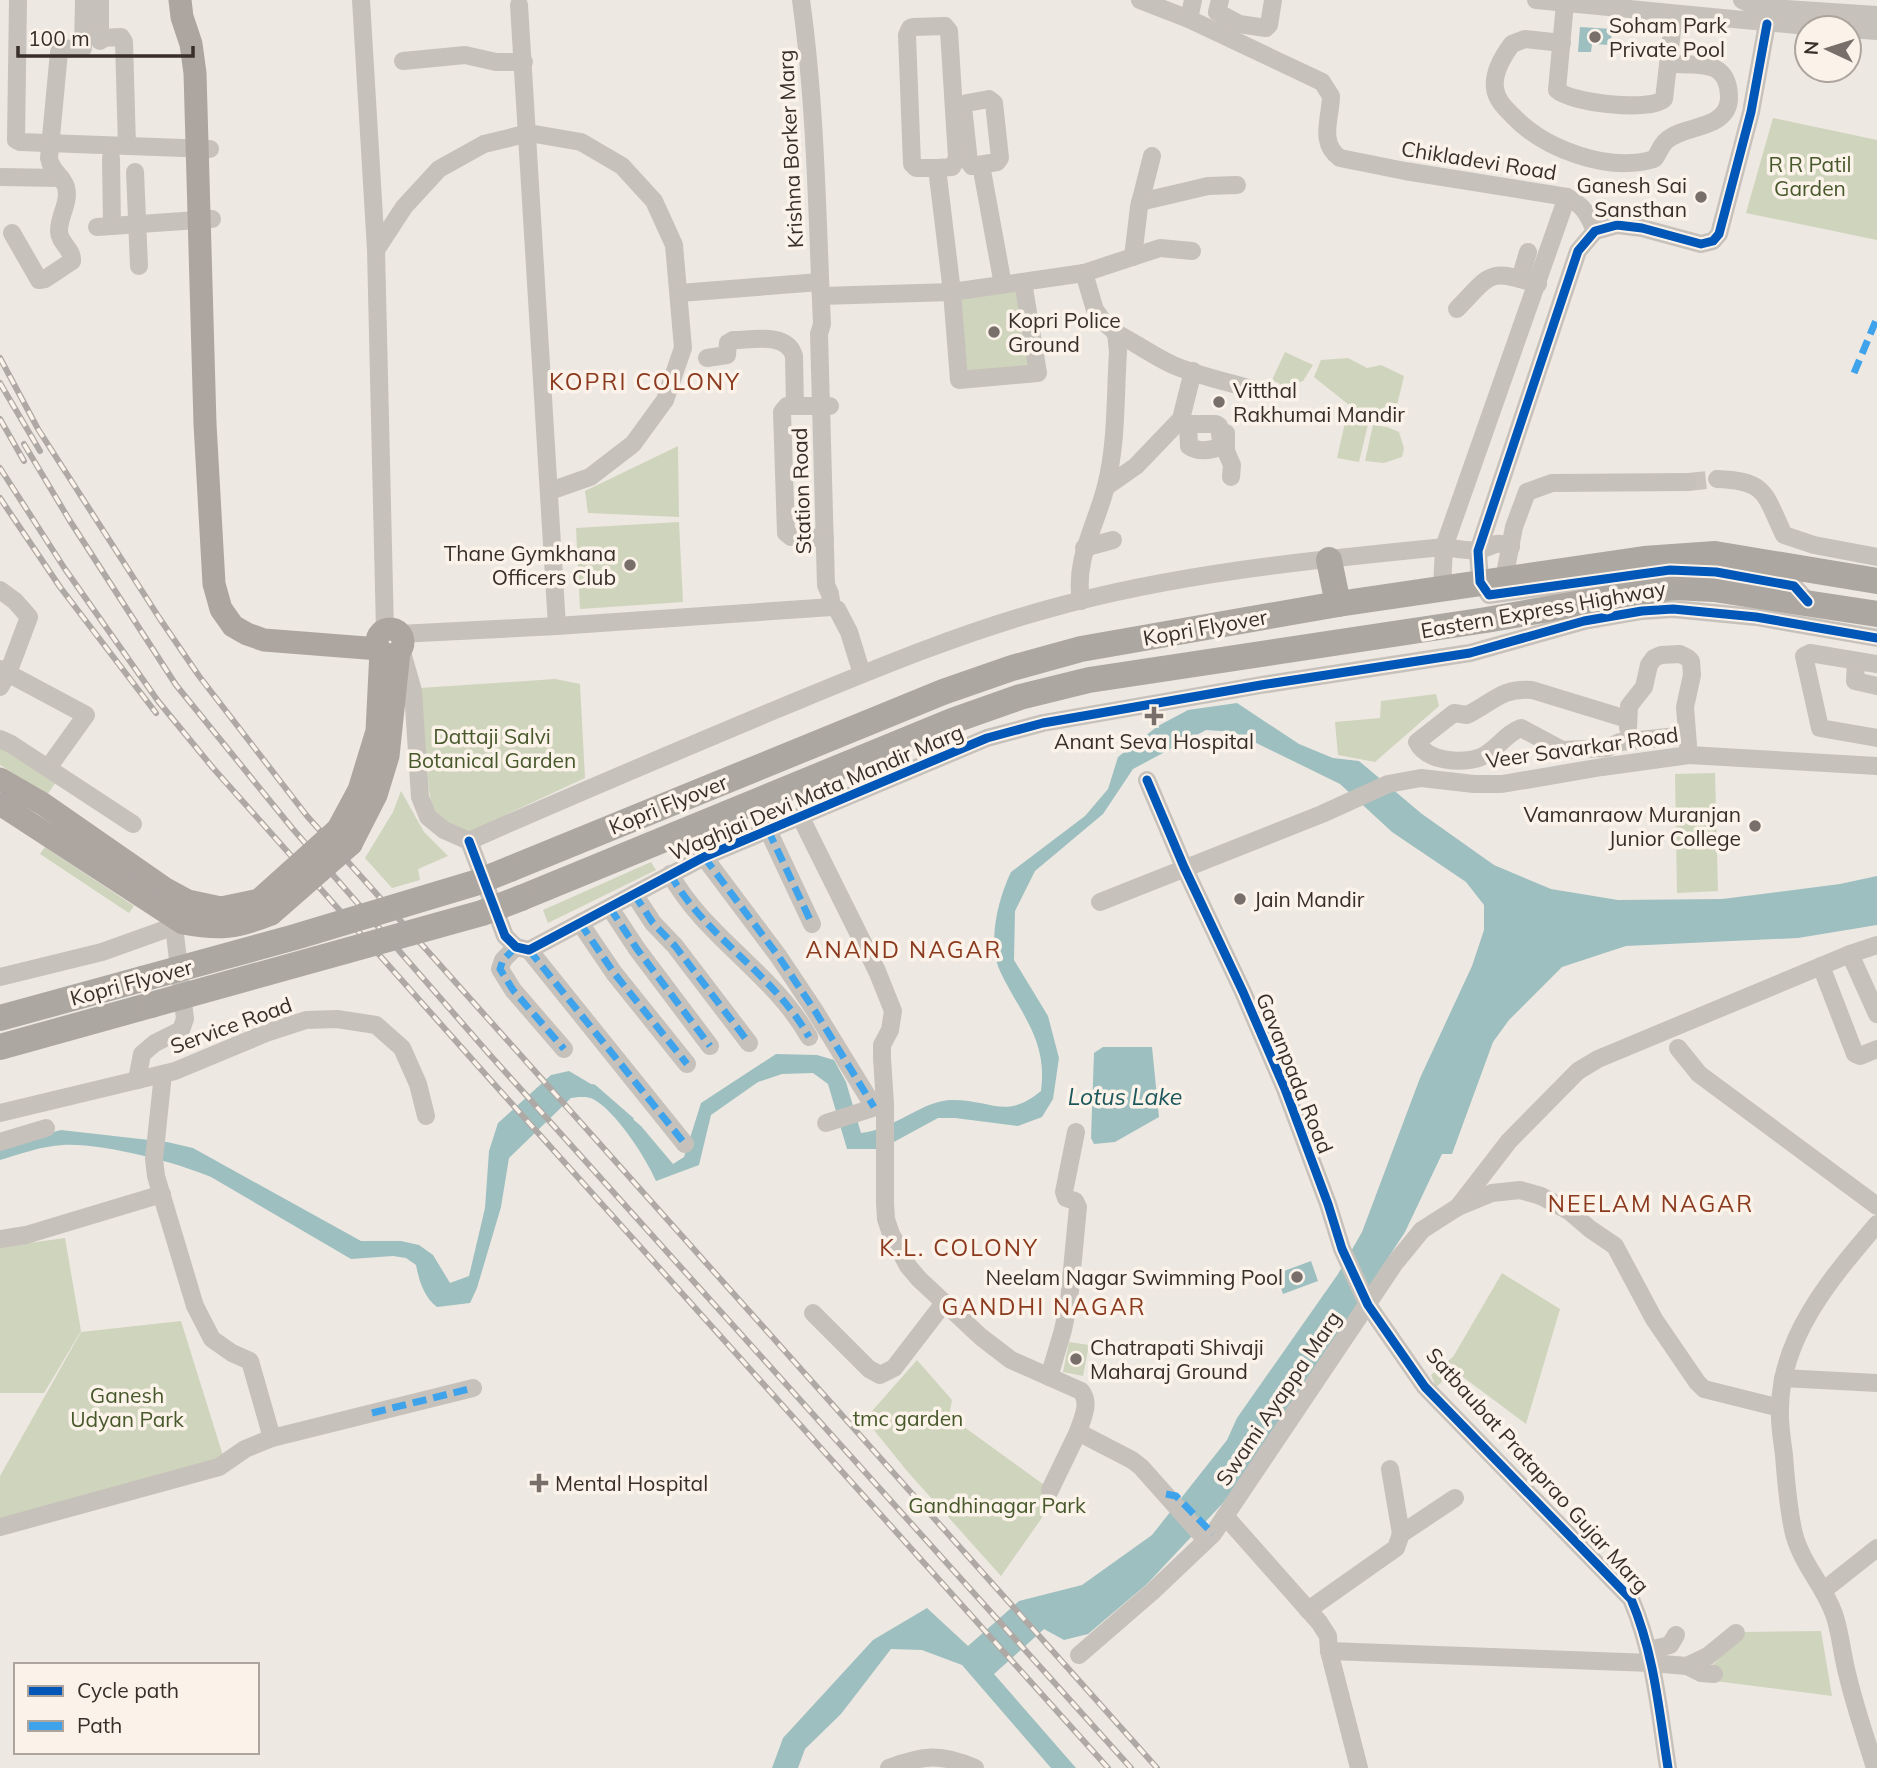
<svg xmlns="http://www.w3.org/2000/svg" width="1877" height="1768" font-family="Mulish,sans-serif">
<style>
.green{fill:#cfd4bc}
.water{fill:#9ebfc0}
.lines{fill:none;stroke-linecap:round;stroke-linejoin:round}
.stream{stroke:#9ebfc0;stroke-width:3.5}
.minor-tunnel{stroke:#cac3bd;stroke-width:18;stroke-dasharray:18 9;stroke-linecap:butt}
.minor{stroke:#c7c1bb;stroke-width:18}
.major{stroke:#aca5a0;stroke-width:23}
.highway{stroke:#ada7a1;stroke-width:26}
.rail-casing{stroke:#afa9a5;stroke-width:6}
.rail{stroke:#fbf3ea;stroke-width:3.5;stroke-dasharray:10;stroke-linecap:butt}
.major-bridge{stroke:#aca5a0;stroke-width:23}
.highway-bridge{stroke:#ada7a1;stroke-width:26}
.quiet{stroke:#3fa3eb;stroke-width:7;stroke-dasharray:14 7;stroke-linecap:butt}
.cycleway-casing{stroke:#fbf3ea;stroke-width:13}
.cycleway{stroke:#0057b8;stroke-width:9}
.poi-dot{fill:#786f6a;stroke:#fbf3ea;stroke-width:2.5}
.labels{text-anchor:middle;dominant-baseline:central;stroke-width:7;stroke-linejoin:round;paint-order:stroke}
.poi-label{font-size:21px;fill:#392e29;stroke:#fbf3ea;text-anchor:start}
.street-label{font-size:21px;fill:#392e29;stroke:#fbf3ea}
.park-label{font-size:21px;fill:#47582b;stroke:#fbf3ea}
.neighbourhood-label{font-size:23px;letter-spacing:2px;fill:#8b3a1e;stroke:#fbf3ea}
.water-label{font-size:23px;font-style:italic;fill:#1c575c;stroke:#fbf3ea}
</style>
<rect width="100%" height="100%" fill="#eee8e2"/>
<g class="green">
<polygon points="1773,118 1877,140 1877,240 1746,213"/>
<polygon points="1021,290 1033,368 965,375 958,296"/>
<polygon points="1285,352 1313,365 1303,381 1284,386 1272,380"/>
<polygon points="1348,358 1367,368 1381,365 1404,376 1393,422 1369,420 1359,462 1337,458 1349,405 1314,377 1321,360"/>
<polygon points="1373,425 1387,427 1399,432 1404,448 1402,457 1384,463 1365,461"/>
<polygon points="678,446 679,517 588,513 585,491"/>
<polygon points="679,522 683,602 580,609 576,528"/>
<polygon points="555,679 580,684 585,778 469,832 446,822 433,810 429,791 420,688"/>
<polygon points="1436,694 1439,706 1375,762 1338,755 1335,722 1380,718 1381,701"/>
<polygon points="0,740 60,776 47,795 0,765"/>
<polygon points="1715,773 1718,891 1677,893 1675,774"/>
<polygon points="401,791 424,832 448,856 418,869 420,880 392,888 365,858 393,812"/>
<polygon points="45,847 134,906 129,913 40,854"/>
<polygon points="651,862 656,870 548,923 543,910"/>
<polygon points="65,1238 81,1331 44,1393 0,1393 0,1247"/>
<polygon points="1502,1273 1560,1309 1526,1424 1455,1371 1436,1387 1431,1375 1453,1357"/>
<polygon points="181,1321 224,1459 0,1522 0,1476 81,1332"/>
<polygon points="1069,1342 1089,1345 1083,1376 1063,1372"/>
<polygon points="917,1360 952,1400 949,1416 1058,1495 1001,1576 907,1471 865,1419"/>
<polygon points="1821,1631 1832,1696 1699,1679 1745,1632"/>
</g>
<g class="water">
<polygon points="1580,27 1612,29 1611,45 1592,44 1591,52 1578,52"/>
<path d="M 1237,703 L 1299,744 L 1333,758 L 1359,761 L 1422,814 L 1494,865 L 1551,889 L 1618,900 L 1722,899 L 1840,884 L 1877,876 L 1877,925 L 1798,938 L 1626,946 L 1562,967 L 1509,1020 L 1493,1042 L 1452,1154 L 1442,1154 L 1405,1232 L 1258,1457 L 1223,1503 L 1147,1584 L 1088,1634 L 1064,1640 L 1044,1629 L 994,1674 L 1076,1768 L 1051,1768 L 962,1665 L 922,1650 L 891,1649 L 841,1714 L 805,1749 L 798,1768 L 772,1768 L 783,1738 L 873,1640 L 927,1608 L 968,1646 L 1019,1601 L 1082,1585 L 1152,1535 L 1227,1440 L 1237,1418 L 1338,1274 L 1362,1232 L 1420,1078 L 1472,966 L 1484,930 L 1484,905 L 1466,882 L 1392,832 L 1340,784 L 1234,732 L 1206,730 L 1133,769 L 1103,814 L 1035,871 L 1015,911 L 1014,960 L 1048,1016 L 1059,1058 L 1053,1099 L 1042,1117 L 1018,1126 L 955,1118 L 938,1118 L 881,1149 L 847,1149 L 828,1084 L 813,1073 L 782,1074 L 758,1082 L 711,1115 L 699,1165 L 656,1181 C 646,1158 616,1111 593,1099 C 587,1096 578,1097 571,1098 L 509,1158 L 501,1207 L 477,1288 L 470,1303 L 437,1307 C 424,1297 419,1281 416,1265 L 406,1258 L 393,1256 L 351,1259 L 211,1177 C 175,1162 102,1143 63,1145 C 42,1146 20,1154 0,1160 L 0,1146 L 61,1130 L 167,1142 L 193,1148 L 361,1241 L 401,1241 L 419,1245 L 433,1255 L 450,1283 L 469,1276 L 485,1208 L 489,1151 L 498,1123 L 551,1075 L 569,1071 L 591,1084 L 641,1126 L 673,1164 L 684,1157 L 701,1103 L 776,1054 L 817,1055 L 834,1060 L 846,1082 L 861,1133 C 896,1129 922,1100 953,1100 C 992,1100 1006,1120 1041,1091 C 1048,1039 1020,1014 1000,971 C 987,943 998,899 1011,872 L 1085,816 L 1108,789 L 1118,757 L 1158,726 L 1188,710 Z"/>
<polygon points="1103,1047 1152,1047 1159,1117 1115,1142 1094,1144 1091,1138 1094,1053"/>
<polygon points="1311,1261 1318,1281 1283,1294 1276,1274"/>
</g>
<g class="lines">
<polyline class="stream" points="589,1086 594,1086 632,1119"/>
<polyline class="minor-tunnel" points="1688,482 1717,479"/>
<g class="minor">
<polyline points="18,0 16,140 20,142 210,149"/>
<polyline points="100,0 100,41"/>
<polyline points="361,0 376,250 385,631"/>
<path d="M 801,0 C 816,107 817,216 822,324 L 819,334 L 826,585 L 830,594 L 832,607 L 837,609 L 849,632 L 862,674"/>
<path d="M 1140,0 L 1189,19 L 1322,82 L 1331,96 C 1331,117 1318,143 1340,158 L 1405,171 L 1567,197 C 1583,205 1588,214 1595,231"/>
<polyline points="1220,0 1217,12 1239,24 1266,28 1269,25 1273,0"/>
<polyline points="1536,0 1827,28"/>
<polyline points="1742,0 1756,7 1877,15"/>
<path d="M 1565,3 L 1557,90 C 1571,103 1649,112 1664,99 L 1674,14"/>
<polyline points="519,5 557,626"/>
<polyline points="1189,19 1193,0"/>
<polyline points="1767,24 1751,112 1719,234 1713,241 1701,244 1642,228 1617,225 1595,231 1578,251 1478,551 1480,582 1489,595 1670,570 1716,572 1794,586 1808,602"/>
<polyline points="1849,29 1877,31"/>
<polyline points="100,38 121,37 124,42 127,146"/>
<path d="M 1562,43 L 1525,39 L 1512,44 C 1503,56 1493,72 1495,88 C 1496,99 1504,107 1512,115 C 1544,149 1608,173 1654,159 C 1659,154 1660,146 1666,141 C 1679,129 1701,129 1716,120 C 1724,115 1729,108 1729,98 C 1729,59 1699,65 1669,64"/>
<polyline points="403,61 465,55 496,62 524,62"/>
<polygon points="989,99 994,103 1000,158 997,162 972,166 969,162 963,107 967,103"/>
<polyline points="111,158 112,226"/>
<polyline points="981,165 1003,285"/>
<polyline points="937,168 916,168 912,164 907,35 910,28 913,27 945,26 949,31 957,158 952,167 937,168 952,292 959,380 1038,373 1023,282"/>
<polyline points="135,172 139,266"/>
<polyline points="0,177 61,178"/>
<polyline points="1140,202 1208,186 1237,185"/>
<polyline points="97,227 212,219"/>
<path d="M 12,233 L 39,280 L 45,279 L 72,261 C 73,249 59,243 59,231 C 59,215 70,203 66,187 C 62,175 51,171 49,158 L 59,52 L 62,49 L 83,48 L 84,0"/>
<polyline points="376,250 404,207 439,169 484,144 529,133 581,142 622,166 654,201 674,245 683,348 665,400 633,444 590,477 550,491"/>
<polyline points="1133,257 1139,207 1152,156"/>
<polyline points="1520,279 1528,252"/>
<polyline points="680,293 820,282"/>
<polyline points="821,296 952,292 1084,273 1160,248 1192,251"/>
<path d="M 1457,309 C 1493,272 1487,269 1538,284"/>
<path d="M 1116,333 C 1136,343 1153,356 1173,365 C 1201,377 1233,383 1262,392"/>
<path d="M 707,358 L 727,355 L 728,343 L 733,340 C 753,340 787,332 794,356 L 795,406"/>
<path d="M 1181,419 L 1188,424 L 1216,424 L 1219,426 L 1221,442 L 1219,447 C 1210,451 1197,452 1189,446 L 1188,424"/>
<polyline points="1226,433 1226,451 1232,465 1231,477"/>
<path d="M 1717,479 C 1767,481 1764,493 1784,535 L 1814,545 L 1877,557"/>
<polyline points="1106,487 1136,466 1181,419 1193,371"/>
<polyline points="825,538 791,537 786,533 782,412 787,406 830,406"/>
<polyline points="1084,548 1113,540"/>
<polyline points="1504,579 1514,527 1527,492 1552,483 1688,482"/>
<polyline points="1442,588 1444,547 1567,197"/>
<polyline points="0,590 15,601 29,617 8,673 0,687"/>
<path d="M 1081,601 C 1074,559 1096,526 1106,486 C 1117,443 1115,396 1118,352 L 1116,333 L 1103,321 L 1095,310 L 1084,273"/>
<polyline points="399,634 557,626 832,607"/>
<path d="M 402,652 L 413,691 L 420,797 L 428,817 L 444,830 L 469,841 C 570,796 673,753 775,710 C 865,673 954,635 1048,609 C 1176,573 1312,560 1444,547 C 1454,548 1469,552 1479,550 C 1495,546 1494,540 1511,547"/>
<polyline points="1856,661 1855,681 1877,686"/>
<polyline points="1877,664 1810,653 1804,656 1820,728 1877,738"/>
<polyline points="0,669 86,715 48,768"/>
<path d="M 1627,719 L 1532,690 C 1502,687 1492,703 1467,715 L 1454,713 L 1417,742 C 1427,762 1462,764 1481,757 C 1496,751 1506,733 1521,728 L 1562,750 L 1607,748 L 1620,742 L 1687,735"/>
<polyline points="1628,728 1629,706 1644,687 1649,665 1654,658 1661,655 1680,654 1688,658 1691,661 1692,675 1685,707 1688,745"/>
<polyline points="0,739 11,744 133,824"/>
<path d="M 1147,780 L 1184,867 L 1243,992 L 1285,1089 L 1328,1204 L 1342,1249 L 1368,1305 L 1425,1387 L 1631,1599 C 1654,1653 1659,1710 1668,1768"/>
<path d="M 800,816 L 877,971 L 893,1011 L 890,1030 L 882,1045 L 882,1058 L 885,1104 L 885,1203 L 886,1219 L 891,1234 L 908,1266 L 919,1279 L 981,1337 L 1011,1360 L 1081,1391 C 1091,1403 1082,1419 1078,1432 L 1132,1460 L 1141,1467 L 1206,1540"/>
<polyline points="768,830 812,924"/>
<polyline points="469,841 505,936 516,947 529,950 704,857 987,738 1043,723 1261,685 1470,653 1584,621 1642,611 1673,609 1756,617 1877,638"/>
<polyline points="704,857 779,957 815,1011 874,1107"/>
<path d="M 670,874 C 705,937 774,974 809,1037"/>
<polyline points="634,894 653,923 675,946 749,1043"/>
<polyline points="1100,902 1322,814 1388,784 1421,778 1474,784 1502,784 1602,767 1689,755 1877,766"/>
<polyline points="610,908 637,949 710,1046"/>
<polyline points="580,923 614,973 687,1064"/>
<polyline points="516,947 503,960 500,969 513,990 564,1049"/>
<polyline points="529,950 685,1144"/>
<polyline points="1850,954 1877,1014"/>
<polyline points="1821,966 1855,1054 1860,1056 1877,1049"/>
<polyline points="0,977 102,952 183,923 185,915"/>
<polyline points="1678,1048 1699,1074 1877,1206"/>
<polyline points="163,1074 154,1159 156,1176 195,1306 212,1339 232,1353 250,1361 272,1438"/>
<polyline points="137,1080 142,1054 155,1043 181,1030 185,1019 174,926"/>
<polyline points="0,1113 175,1071 266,1033 306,1020 337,1019 376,1025 402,1048 418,1084 426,1116"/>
<polyline points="826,1123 882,1105"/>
<polyline points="0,1142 46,1128"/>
<polyline points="1458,1207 1509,1141 1578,1071 1598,1059 1850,954 1877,945"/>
<polyline points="0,1239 26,1235 162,1194"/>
<polyline points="813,1313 869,1369 880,1375 894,1368 944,1303"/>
<polyline points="1049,1377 1063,1330 1069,1301 1078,1207 1075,1201 1066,1198 1064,1192 1076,1132"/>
<polyline points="1783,1378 1877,1383"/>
<polyline points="1390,1469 1401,1534"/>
<polyline points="1050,1490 1078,1432"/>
<polyline points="1225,1516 1319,1622 1328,1636 1329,1651 1359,1768"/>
<polyline points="0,1527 219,1467 245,1449 272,1438 473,1388"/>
<polyline points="1824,1590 1877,1548"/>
<polyline points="1308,1610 1396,1548 1401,1534 1455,1498"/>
<polyline points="1649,1650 1670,1645 1676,1635"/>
<polyline points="1329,1651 1651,1663 1687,1666 1701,1673 1714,1674"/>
<polyline points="1079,1655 1153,1591 1213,1534 1395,1263 1422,1230 1458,1207 1492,1193 1520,1190 1541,1196 1569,1211 1590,1229 1615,1246 1654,1319 1697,1382 1704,1389 1780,1408"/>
<polyline points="1687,1666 1708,1656 1736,1633"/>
<path d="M 889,1768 C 923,1755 941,1753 975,1768"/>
<path d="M 1875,1768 C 1866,1738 1855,1707 1848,1677 C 1842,1656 1841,1634 1834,1614 C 1824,1586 1802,1564 1794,1534 C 1788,1509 1786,1481 1784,1455 C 1782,1440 1779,1423 1780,1408 C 1781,1335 1833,1276 1877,1224"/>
</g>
<g class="major">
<polyline points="180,0 182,17 191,44 195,73 205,424 214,584 221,609 233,626 247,634 264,640 379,649"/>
<circle cx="390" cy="642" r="13"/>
<polyline points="0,779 43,804 164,888 188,901 221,908 259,900"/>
<path d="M 0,804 L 183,923 C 220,930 236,928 271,914"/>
<polyline points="338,829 359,790 377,731 381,651"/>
<polyline points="351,844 376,795 388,756 399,652"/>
</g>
<g class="highway">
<polyline points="1329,560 1338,604"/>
<polyline points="510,869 943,692 1012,668 1081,649 1338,604 1644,559 1715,554 1877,581"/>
<polyline points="521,898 952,721 1020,697 1089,680 1486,620 1673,587 1714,589 1877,614"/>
<polyline points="0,1018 142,979"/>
<polyline points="0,1047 151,1005"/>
</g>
<defs>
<g id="rail">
<polyline points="0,358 38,429 160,619 199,676 307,816 1157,1768"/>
<polyline points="0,383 40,451"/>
<polyline points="0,419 24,461"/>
<polyline points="24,444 70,521 176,685 292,828 490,1055 1131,1768"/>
<polyline points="0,468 65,569 158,701 213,768 478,1066 1108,1768"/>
<polyline points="0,498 60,587 156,713"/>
</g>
</defs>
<use href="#rail" class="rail-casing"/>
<use href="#rail" class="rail"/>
<g class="major-bridge">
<polyline points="259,900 338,829"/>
<polyline points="271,914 351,844"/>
</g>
<g class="highway-bridge">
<polyline points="142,979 295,937 475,883 510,869"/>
<polyline points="151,1005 482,913 521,898"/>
</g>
<g class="quiet">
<polyline points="1854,373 1877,318"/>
<polyline points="768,830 812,924"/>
<polyline points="704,857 779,957 815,1011 874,1107"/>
<path d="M 670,874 C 705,937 774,974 809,1037"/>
<polyline points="634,894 653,923 675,946 749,1043"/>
<polyline points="610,908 637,949 710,1046"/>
<polyline points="580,923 614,973 687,1064"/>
<polyline points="516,947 503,960 500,969 513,990 564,1049"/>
<polyline points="529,950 685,1144"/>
<polyline points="372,1413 473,1388"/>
<polyline points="1166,1494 1176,1496 1213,1534"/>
</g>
<defs>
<g id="cycleway">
<polyline points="1767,24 1751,112 1719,234 1713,241 1701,244 1642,228 1617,225 1595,231 1578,251 1478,551 1480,582 1489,595 1670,570 1716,572 1794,586 1808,602"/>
<path d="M 1147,780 L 1184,867 L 1243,992 L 1285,1089 L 1328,1204 L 1342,1249 L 1368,1305 L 1425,1387 L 1631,1599 C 1654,1653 1659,1710 1668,1768"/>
<polyline points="469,841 505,936 516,947 529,950 704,857 987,738 1043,723 1261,685 1470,653 1584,621 1642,611 1673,609 1756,617 1877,638"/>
</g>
</defs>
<use href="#cycleway" class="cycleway-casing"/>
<use href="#cycleway" class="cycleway"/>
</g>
<g class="poi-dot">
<circle cx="1595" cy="37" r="7"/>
<circle cx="1701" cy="197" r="7"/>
<circle cx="994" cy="332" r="7"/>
<circle cx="1219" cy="402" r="7"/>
<circle cx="630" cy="565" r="7"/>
<path d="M1150.5 705.5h7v7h7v7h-7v7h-7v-7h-7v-7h7z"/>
<circle cx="1755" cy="826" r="7"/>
<circle cx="1240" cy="899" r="7"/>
<circle cx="1297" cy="1277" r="7"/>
<circle cx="1076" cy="1359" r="7"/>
<path d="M535.5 1472.5h7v7h7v7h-7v7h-7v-7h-7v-7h7z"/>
</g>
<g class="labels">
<g class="poi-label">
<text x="1609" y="25">Soham Park<tspan x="1609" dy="24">Private Pool</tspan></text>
<text x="1687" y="185" text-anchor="end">Ganesh Sai<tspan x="1687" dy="24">Sansthan</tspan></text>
<text x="1008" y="320">Kopri Police<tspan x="1008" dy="24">Ground</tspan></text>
<text x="1233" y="390">Vitthal<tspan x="1233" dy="24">Rakhumai Mandir</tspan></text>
<text x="616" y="553" text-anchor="end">Thane Gymkhana<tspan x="616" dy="24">Officers Club</tspan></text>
<text x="1154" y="741" text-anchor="middle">Anant Seva Hospital</text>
<text x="1741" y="814" text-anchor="end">Vamanraow Muranjan<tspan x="1741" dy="24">Junior College</tspan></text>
<text x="1254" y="899">Jain Mandir</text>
<text x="1283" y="1277" text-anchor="end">Neelam Nagar Swimming Pool</text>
<text x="1090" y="1347">Chatrapati Shivaji<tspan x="1090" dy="24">Maharaj Ground</tspan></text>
<text x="555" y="1483">Mental Hospital</text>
</g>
<g class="street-label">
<text transform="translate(790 149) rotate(-93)">Krishna Borker Marg</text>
<text transform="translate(1479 160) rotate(9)">Chikladevi Road</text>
<text transform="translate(801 491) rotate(-92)">Station Road</text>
<text transform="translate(1543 609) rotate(-10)">Eastern Express Highway</text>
<text transform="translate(1205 627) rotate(-10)">Kopri Flyover</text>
<text transform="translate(1582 747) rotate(-8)">Veer Savarkar Road</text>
<text transform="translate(816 792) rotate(-23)">Waghjai Devi Mata Mandir Marg</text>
<text transform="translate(668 804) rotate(-22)">Kopri Flyover</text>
<text transform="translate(131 982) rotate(-15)">Kopri Flyover</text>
<text transform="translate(231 1025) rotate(-20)">Service Road</text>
<text transform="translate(1295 1073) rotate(68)">Gavanpada Road</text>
<text transform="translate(1278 1398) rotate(-56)">Swami Ayappa Marg</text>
<text transform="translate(1538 1470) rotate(48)">Satbaubat Prataprao Gujar Marg</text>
</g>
<g class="park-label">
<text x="1810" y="164">R R Patil<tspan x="1810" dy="24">Garden</tspan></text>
<text x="492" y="736">Dattaji Salvi<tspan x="492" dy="24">Botanical Garden</tspan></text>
<text x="127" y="1395">Ganesh<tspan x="127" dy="24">Udyan Park</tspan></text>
<text x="908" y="1418">tmc garden</text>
<text x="997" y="1505">Gandhinagar Park</text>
</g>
<g class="neighbourhood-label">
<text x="645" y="381">KOPRI COLONY</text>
<text x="904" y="949">ANAND NAGAR</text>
<text x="1651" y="1203">NEELAM NAGAR</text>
<text x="959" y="1247">K.L. COLONY</text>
<text x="1044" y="1306">GANDHI NAGAR</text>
</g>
<g class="water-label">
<text x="1125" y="1096">Lotus Lake</text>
</g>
</g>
<rect x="14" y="1663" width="245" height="91" fill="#fbf3ea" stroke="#ada49d" stroke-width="2"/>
<rect x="28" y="1686" width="35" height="10" fill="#0057b8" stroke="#ada49d" stroke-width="2"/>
<text x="77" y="1698" font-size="21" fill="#392e29">Cycle path</text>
<rect x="28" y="1721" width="35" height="10" fill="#3fa3eb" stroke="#ada49d" stroke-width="2"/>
<text x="77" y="1733" font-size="21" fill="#392e29">Path</text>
<g transform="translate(1828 49) rotate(274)"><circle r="33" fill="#fbf3ea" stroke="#ada49d" stroke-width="2"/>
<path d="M0-5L12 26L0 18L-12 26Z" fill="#786f6a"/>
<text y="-10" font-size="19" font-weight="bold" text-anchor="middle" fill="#392e29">N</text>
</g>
<path d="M18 46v10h175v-10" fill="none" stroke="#392e29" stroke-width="3.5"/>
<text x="28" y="46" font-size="21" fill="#392e29" stroke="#fbf3ea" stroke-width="5" paint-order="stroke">100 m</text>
</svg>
